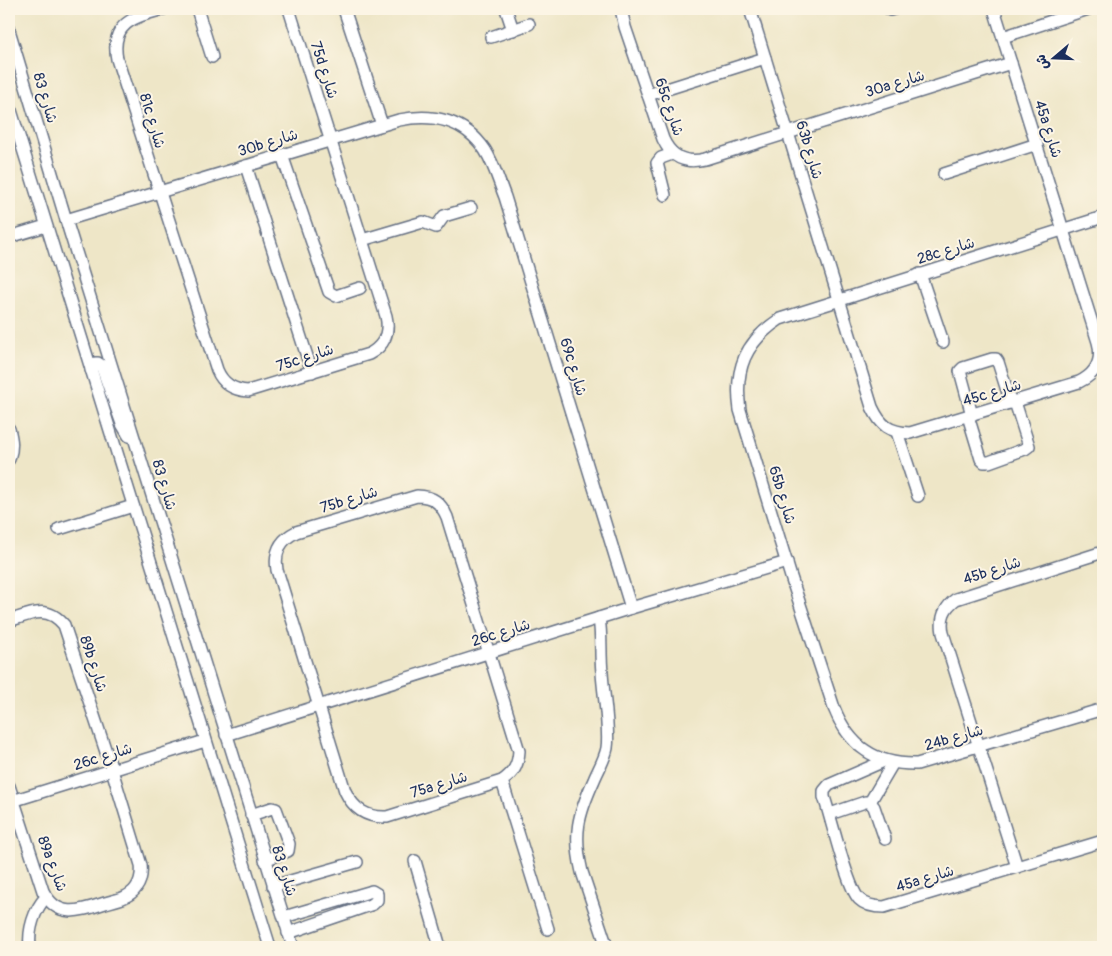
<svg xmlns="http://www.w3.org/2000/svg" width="1112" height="956" font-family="Pangolin,'Playpen Sans Arabic',sans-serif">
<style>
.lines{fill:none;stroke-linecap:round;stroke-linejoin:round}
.minor-casing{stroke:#656f83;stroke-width:14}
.minor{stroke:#fff;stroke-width:11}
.labels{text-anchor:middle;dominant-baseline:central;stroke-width:4;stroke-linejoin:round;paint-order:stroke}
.street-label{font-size:15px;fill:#1b2f5e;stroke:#fcf5e5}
</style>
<rect width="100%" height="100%" fill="#fcf5e5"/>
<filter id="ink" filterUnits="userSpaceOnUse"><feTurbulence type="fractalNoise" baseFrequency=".02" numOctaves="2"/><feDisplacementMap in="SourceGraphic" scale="10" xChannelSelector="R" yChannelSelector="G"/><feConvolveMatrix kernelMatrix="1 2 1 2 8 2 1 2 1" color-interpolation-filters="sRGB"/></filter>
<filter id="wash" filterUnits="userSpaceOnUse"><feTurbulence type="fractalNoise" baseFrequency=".0096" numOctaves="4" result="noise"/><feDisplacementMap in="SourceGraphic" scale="20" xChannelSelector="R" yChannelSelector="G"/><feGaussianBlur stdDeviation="1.12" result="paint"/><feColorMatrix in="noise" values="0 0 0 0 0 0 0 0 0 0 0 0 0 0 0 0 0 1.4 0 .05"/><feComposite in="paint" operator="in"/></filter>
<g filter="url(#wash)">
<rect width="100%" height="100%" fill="#eee6c7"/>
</g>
<g filter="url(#ink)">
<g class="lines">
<defs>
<g id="minor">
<path d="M 163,9 C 134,17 110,23 117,59 L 217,370 C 223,384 233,390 248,391 L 369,354 C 384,346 390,333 386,316 L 289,9"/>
<polyline points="197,9 212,57"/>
<polyline points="344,9 382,125"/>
<polyline points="506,9 513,30"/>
<path d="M 621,9 L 625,27 L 663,139 C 671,157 685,164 705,159 L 1011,63"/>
<path d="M 750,9 L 872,407 C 881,426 889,432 910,433 L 1079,382 C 1096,374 1103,360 1098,342 L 994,9"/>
<polyline points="890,10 894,9"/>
<polyline points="9,30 66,220 293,947"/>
<polyline points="491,37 529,24"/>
<polyline points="1003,37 1088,9"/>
<polyline points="648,95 765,58"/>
<polyline points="9,104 270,947"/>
<polyline points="282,155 329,292 336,296 360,288"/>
<polyline points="246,166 312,372"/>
<polyline points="944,174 1037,144"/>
<polyline points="665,195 657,163 661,158 672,154"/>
<path d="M 1103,217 L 780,319 C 745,342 734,369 740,410 L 791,577 L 834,708 C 849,746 875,765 917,764 L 1103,709"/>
<path d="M 66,220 L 399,120 C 433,113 465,120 485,150 C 494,164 499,182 505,197 L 631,608"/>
<polyline points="9,237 46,226"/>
<polyline points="362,240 423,222 436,227 444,216 471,208"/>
<polyline points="920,274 943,342"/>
<polyline points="91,370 95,363 98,363 101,365 122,424 129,436"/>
<polyline points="972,415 960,371 963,368 992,359 996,359 998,362 1011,403"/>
<polyline points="968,416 981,459 984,462 989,462 1025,449 1029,446 1015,402"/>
<path d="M 9,429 C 12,440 13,448 9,459"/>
<polyline points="897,432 918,496"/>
<path d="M 417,496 C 433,496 441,503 447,517 L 519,751 C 518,765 514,773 502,781 L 387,817 C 367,818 354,810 345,791 L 277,570 C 274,552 280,540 296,532 Z"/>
<polyline points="59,529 133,506"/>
<path d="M 599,618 C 602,636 600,654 602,672 C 603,693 610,729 607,748 C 605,759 598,770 594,780 C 578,815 573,834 582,872 L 607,947"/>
<path d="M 9,621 C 30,614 47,604 64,625 L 112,770 L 141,865 C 142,873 141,881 136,888 C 129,898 116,900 105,903 C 80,911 58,920 43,891 L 9,786"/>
<polyline points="226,735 631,608 787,562"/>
<path d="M 884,761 L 829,785 L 824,791 L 824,797 C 831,817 847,887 859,899 C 866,906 875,907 884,907 L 1103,841"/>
<polyline points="502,781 548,929"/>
<polyline points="9,802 205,741"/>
<polyline points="870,802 893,763"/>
<polyline points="830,814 865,802 870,802 874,807 885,839"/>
<polyline points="251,815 272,808 276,809 289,844 288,851 265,860"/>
<polyline points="415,861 440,947"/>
<path d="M 1017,867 L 943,633 C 940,618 944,608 956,599 L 1103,552"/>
<polyline points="273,886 357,862"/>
<polyline points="284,917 369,892 372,891 377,894 377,900 373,904 288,933"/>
<path d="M 30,947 C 28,930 34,910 46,897"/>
</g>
</defs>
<use href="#minor" class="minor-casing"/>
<use href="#minor" class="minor"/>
</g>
</g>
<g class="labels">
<g class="street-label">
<text transform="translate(324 70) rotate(72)">75d شارع</text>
<text transform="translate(895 84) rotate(-17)">30a شارع</text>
<text transform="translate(45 98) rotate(73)">شارع 83</text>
<text transform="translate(669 107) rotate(71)">65c شارع</text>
<text transform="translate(152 121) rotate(73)">81c شارع</text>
<text transform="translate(1048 129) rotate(72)">45a شارع</text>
<text transform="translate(268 143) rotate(-17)">30b شارع</text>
<text transform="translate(809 150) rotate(73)">63b شارع</text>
<text transform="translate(946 251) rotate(-17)">28c شارع</text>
<text transform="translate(305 358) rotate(-18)">75c شارع</text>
<text transform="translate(573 367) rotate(73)">69c شارع</text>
<text transform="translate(992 393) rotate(-17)">45c شارع</text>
<text transform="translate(164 485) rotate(73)">شارع 83</text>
<text transform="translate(782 495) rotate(73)">65b شارع</text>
<text transform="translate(349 500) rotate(-17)">75b شارع</text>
<text transform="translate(992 571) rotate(-18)">45b شارع</text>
<text transform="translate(501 633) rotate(-17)">26c شارع</text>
<text transform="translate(93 664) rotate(72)">89b شارع</text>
<text transform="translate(954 738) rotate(-16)">24b شارع</text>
<text transform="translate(103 757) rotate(-17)">26c شارع</text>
<text transform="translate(439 785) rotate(-17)">75a شارع</text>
<text transform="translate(52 864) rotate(69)">89a شارع</text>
<text transform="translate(284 871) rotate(72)">شارع 83</text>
<text transform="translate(925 879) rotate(-17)">45a شارع</text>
</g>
</g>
<rect width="1112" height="956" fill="none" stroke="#fcf5e5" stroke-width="30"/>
<g transform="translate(1054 58) rotate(251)" stroke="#fcf5e5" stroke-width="4" paint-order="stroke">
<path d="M0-4L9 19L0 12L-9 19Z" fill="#1b2f5e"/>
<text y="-8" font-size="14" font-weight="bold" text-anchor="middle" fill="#1b2f5e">ش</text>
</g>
</svg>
